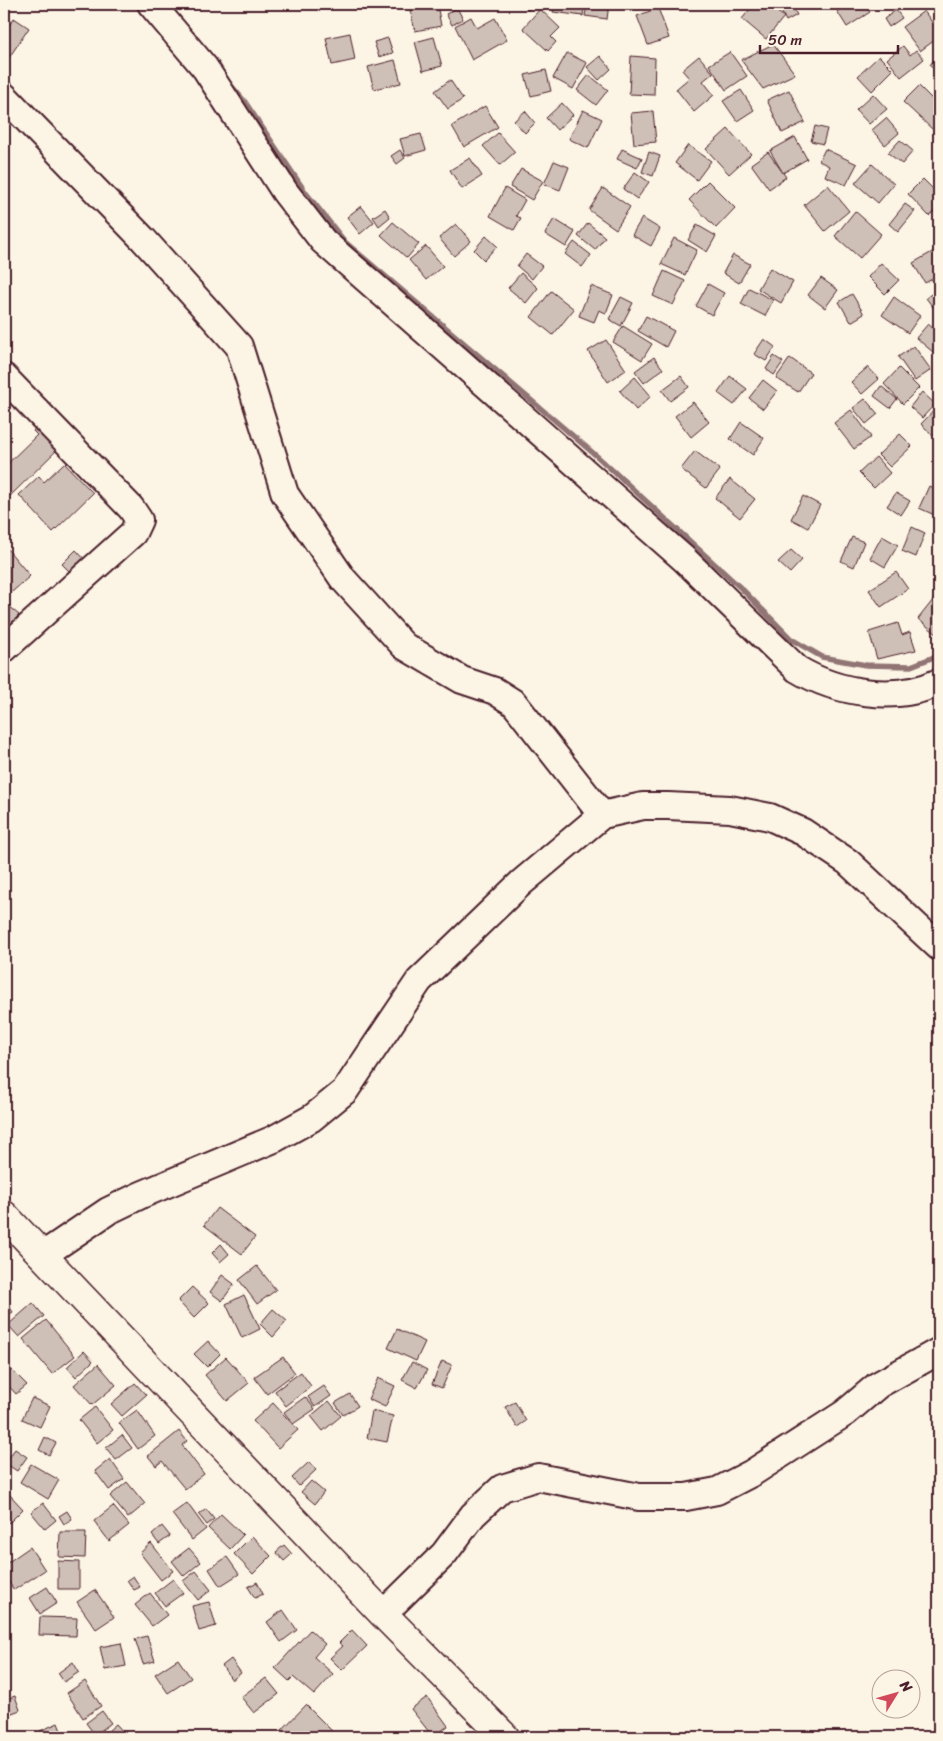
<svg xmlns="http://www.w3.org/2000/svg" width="943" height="1741" font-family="Sriracha,sans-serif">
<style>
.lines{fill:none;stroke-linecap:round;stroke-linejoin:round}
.stream{stroke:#917474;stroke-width:5.5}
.building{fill:#cfc0b7;stroke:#4a1f2b}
.minor-casing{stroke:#4a1f2b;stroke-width:30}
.major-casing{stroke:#4a1f2b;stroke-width:31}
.minor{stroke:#fcf5e5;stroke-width:26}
.major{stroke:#fcf5e5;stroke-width:28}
</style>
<rect width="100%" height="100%" fill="#fcf5e5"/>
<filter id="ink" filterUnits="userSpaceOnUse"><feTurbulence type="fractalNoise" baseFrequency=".02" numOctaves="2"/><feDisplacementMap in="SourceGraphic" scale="10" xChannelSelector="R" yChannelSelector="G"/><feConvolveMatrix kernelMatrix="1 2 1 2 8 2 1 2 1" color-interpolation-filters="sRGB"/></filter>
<g filter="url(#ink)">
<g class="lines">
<polyline class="stream" points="229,83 245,102 306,193 345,242 599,458 743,590 791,639 822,657 866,665 911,666 939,655"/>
</g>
<g class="building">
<polygon points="366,4 382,4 383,7 368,11"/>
<polygon points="437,4 441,26 415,31 410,10"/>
<polygon points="524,4 545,4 527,10"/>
<polygon points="555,4 584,4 583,16 553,12"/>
<polygon points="587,4 609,4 607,19 585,16"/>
<polygon points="754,4 767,4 784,17 766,39 742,19"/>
<polygon points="791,4 797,15 786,21 780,9"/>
<polygon points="848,4 864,4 870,12 847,27 837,11"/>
<polygon points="457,8 463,19 452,25 446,14"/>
<polygon points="658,8 669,38 648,45 637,16"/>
<polygon points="540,9 560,28 551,37 556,42 548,51 523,28"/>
<polygon points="896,10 902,18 889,27 884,19"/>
<polygon points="924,11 939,32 939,37 920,51 902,27"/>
<polygon points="471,17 477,28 495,18 507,40 472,60 455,26"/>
<polygon points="14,18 29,28 4,65 4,33"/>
<polygon points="350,33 355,60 332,65 326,38"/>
<polygon points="434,37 442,66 423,71 415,42"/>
<polygon points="388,38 393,53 379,57 374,42"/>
<polygon points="773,44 795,74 763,89 741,60"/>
<polygon points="903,46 910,55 916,50 924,59 901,77 887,59"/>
<polygon points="730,52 747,76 726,90 709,65"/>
<polygon points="567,53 587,63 573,89 553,78"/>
<polygon points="939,53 939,72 930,65"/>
<polygon points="600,56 611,69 599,80 587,67"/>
<polygon points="631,56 655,58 654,95 629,94"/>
<polygon points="699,56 713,73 703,81 714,95 694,112 676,89 689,78 682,70"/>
<polygon points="879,56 893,70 872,91 858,76"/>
<polygon points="395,60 401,83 374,89 368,67"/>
<polygon points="546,70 551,91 531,96 525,75"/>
<polygon points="589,75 608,90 596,105 577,90"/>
<polygon points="450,80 463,99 448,109 435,91"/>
<polygon points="919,86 939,106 939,122 932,129 903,102"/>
<polygon points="741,90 754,110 737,121 723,101"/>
<polygon points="789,90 805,122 782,133 767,100"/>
<polygon points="873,94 887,109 869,124 856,110"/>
<polygon points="562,103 573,115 557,130 546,118"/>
<polygon points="485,106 498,127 464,147 452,126"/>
<polygon points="583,110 602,119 588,148 569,139"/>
<polygon points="525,111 535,123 525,133 514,121"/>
<polygon points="653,111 656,142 634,144 631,113"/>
<polygon points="886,118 899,133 885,145 872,130"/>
<polygon points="815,126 827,129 823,144 811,141"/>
<polygon points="728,129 751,154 729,174 706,149"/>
<polygon points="498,133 515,152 500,165 483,146"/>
<polygon points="421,134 426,150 405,156 400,139"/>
<polygon points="795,137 807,159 783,173 770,151"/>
<polygon points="900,140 913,151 902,164 888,153"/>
<polygon points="688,145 711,161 697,180 675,163"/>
<polygon points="622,149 642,158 637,168 617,159"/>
<polygon points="825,149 857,164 846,185 825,176 829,166 819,161"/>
<polygon points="400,150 405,158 397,164 391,156"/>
<polygon points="649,152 660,156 653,176 642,172"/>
<polygon points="768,152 786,177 769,189 751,164"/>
<polygon points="470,158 482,176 462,189 450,170"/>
<polygon points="554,161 569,167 560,190 544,184"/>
<polygon points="872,164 894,184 878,203 855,183"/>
<polygon points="521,169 543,181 532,200 510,187"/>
<polygon points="635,172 649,182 637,199 623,189"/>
<polygon points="923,179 939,195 939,207 929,216 908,194"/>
<polygon points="708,181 735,208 716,228 689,200"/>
<polygon points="828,185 849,211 825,231 804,205"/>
<polygon points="505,188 525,200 516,216 521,218 514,230 490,216"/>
<polygon points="603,188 630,207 616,229 589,210"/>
<polygon points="905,204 915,211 898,232 889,224"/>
<polygon points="361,206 374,222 360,234 347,217"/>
<polygon points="385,209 390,217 379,226 373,217"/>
<polygon points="855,211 881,234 860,258 835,236"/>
<polygon points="642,218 660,229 651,246 632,235"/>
<polygon points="554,219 575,232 566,247 545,234"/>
<polygon points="393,222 419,244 407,258 381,235"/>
<polygon points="588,223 605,237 595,250 578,236"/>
<polygon points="456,224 471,241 454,256 439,238"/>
<polygon points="697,225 716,236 707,252 688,240"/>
<polygon points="486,236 497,246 484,260 474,250"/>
<polygon points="674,238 697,250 685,275 661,264"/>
<polygon points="574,242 591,255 582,267 565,254"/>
<polygon points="426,246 443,266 426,280 409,260"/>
<polygon points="939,248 939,275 925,283 913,263"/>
<polygon points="526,254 542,266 532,279 517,266"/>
<polygon points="733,255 750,264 739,283 723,273"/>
<polygon points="881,263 899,280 885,294 868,277"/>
<polygon points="770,268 793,282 781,303 758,289"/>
<polygon points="664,271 685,281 673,305 653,296"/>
<polygon points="521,273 538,288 526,303 508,288"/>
<polygon points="821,278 838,290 825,308 808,295"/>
<polygon points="708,284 724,293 712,315 696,306"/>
<polygon points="591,286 613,295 606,313 599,310 594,322 579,316"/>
<polygon points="749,288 773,300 765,316 741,304"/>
<polygon points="939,288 939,315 926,298"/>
<polygon points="551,291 574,309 553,335 531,317"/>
<polygon points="852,294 864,314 851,322 839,302"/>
<polygon points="621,297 633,303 621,326 609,319"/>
<polygon points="894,297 920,316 908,333 882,315"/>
<polygon points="646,316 674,331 666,347 638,331"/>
<polygon points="928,324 939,333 939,345 933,352 916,338"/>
<polygon points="623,326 652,344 642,360 613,342"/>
<polygon points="764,339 775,347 766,361 754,354"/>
<polygon points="606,340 626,370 608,382 588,351"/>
<polygon points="914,346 931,370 915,381 898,357"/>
<polygon points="774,356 783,362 774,375 766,369"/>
<polygon points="654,357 663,369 644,383 635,371"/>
<polygon points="790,358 811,373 798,392 776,378"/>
<polygon points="868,367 879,379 862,394 851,382"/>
<polygon points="899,368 919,388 903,404 884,384"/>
<polygon points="681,376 689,387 670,401 662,390"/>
<polygon points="730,376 747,389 734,405 718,393"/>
<polygon points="635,377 651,396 636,410 620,391"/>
<polygon points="763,380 777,391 763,409 749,398"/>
<polygon points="881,386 897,399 890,408 874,396"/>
<polygon points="922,392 935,404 922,418 910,407"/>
<polygon points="865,399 878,414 866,424 853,408"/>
<polygon points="693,402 709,422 691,437 675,416"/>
<polygon points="939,405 939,437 937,439 921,424"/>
<polygon points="851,410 871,437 854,449 834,423"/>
<polygon points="741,422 764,438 753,455 730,439"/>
<polygon points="40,423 62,445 4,502 4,467 37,435 33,431"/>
<polygon points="900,434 912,446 890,467 878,455"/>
<polygon points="695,451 720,470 706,488 681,469"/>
<polygon points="876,457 890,473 874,488 859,473"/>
<polygon points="64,463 93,493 53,532 19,495 39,476 44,482"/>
<polygon points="730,479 755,499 740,518 715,498"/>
<polygon points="929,486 939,491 939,517 919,508"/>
<polygon points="896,493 910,501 901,515 887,506"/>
<polygon points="803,496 820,505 808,528 791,519"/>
<polygon points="912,527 925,533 916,557 902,551"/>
<polygon points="882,536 898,545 885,567 870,558"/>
<polygon points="852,537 864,542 854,567 841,561"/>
<polygon points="4,545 30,576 4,599"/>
<polygon points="76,550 88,563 74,576 62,564"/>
<polygon points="791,550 802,560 790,573 778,562"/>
<polygon points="896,572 908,589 881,607 869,590"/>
<polygon points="937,595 939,596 938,635 918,619"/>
<polygon points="7,605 19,615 8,627 4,623 4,608"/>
<polygon points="898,623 902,635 910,632 916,650 877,659 869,632"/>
<polygon points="217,1208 255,1237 242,1254 204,1225"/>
<polygon points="221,1244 229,1254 220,1262 212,1253"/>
<polygon points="257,1266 276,1290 257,1304 239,1280"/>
<polygon points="222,1275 234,1284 222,1301 210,1292"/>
<polygon points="192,1287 209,1303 194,1318 178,1301"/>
<polygon points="244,1295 260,1329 242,1338 226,1304"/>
<polygon points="4,1299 13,1312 4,1318"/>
<polygon points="33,1303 44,1316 19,1337 8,1325"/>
<polygon points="273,1309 287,1321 273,1337 260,1324"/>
<polygon points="46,1320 75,1356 52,1374 23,1339"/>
<polygon points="397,1329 425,1342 416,1361 388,1348"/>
<polygon points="208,1341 220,1354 207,1367 194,1354"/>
<polygon points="84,1351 93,1361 76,1377 67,1367"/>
<polygon points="226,1357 249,1383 227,1401 205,1375"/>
<polygon points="283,1357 295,1373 267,1394 254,1377"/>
<polygon points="442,1361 452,1365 442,1388 432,1384"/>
<polygon points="412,1362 427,1370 417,1388 402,1380"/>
<polygon points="98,1364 116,1385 92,1405 74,1385"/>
<polygon points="12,1370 27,1385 16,1394 4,1381 4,1377"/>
<polygon points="301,1372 311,1386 286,1406 275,1391"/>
<polygon points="378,1378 395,1386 385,1407 368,1399"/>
<polygon points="135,1383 146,1395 122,1416 111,1404"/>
<polygon points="324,1386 331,1396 315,1407 308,1397"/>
<polygon points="350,1394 358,1406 343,1415 335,1403"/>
<polygon points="305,1397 315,1409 293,1424 284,1412"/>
<polygon points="32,1398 50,1406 40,1427 22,1419"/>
<polygon points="329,1401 341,1416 323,1431 311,1416"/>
<polygon points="515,1402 526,1421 517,1427 505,1407"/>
<polygon points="273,1403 298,1430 278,1448 253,1421"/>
<polygon points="95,1407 113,1430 97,1443 79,1420"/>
<polygon points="137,1410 155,1436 138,1449 119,1423"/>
<polygon points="372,1411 393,1416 387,1442 367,1438"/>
<polygon points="179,1431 187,1441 182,1445 204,1474 185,1489 162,1461 156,1466 148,1456"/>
<polygon points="122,1435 132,1448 116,1460 106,1448"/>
<polygon points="45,1437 56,1443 49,1455 39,1450"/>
<polygon points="15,1449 27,1457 17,1471 5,1463"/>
<polygon points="110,1459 124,1479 109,1490 95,1471"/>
<polygon points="309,1462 316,1470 299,1486 292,1478"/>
<polygon points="31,1464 59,1480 48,1499 20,1482"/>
<polygon points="311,1481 324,1492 315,1504 301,1492"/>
<polygon points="127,1482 145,1504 128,1518 110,1496"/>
<polygon points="10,1495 23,1509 9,1523 4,1518 4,1501"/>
<polygon points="43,1503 56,1520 45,1529 31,1512"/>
<polygon points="187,1503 206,1529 192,1540 172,1514"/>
<polygon points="113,1506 129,1525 109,1541 94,1521"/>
<polygon points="206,1509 214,1519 207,1525 199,1515"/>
<polygon points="67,1511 72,1519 64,1524 59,1516"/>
<polygon points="221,1514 243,1535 230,1549 208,1528"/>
<polygon points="162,1526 170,1536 159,1544 152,1535"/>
<polygon points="60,1532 86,1532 85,1558 59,1557"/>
<polygon points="252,1536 271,1556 253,1574 234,1554"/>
<polygon points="151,1543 173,1571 161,1580 140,1553"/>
<polygon points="284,1545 292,1554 284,1561 276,1552"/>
<polygon points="30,1547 45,1570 14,1590 4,1575 4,1565"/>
<polygon points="189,1548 201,1562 184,1576 172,1561"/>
<polygon points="227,1557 239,1574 220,1586 209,1569"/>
<polygon points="58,1561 79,1562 79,1589 58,1589"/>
<polygon points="196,1571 211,1590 198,1600 183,1581"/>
<polygon points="133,1576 140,1587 134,1590 127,1580"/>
<polygon points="173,1579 183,1593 165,1606 155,1593"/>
<polygon points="257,1582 263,1594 255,1598 248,1587"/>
<polygon points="47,1587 57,1603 40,1614 30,1598"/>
<polygon points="95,1590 114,1617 96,1629 77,1602"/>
<polygon points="150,1593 167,1615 152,1626 135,1605"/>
<polygon points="209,1602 216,1626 199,1631 192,1606"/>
<polygon points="283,1610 297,1630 281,1642 267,1622"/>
<polygon points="40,1617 77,1618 76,1636 39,1635"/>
<polygon points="310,1630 325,1644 314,1657 333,1674 314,1695 293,1677 289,1681 275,1668"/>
<polygon points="352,1630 367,1646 342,1670 330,1658 343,1646 339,1643"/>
<polygon points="147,1636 155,1661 143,1664 135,1639"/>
<polygon points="121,1643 126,1666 105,1670 100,1647"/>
<polygon points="178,1659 191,1678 168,1693 155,1674"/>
<polygon points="231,1659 241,1673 232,1680 222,1666"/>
<polygon points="73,1662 79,1672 64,1682 58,1673"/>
<polygon points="266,1678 279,1694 254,1713 241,1697"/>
<polygon points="85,1681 101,1706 83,1718 67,1693"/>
<polygon points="15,1696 20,1710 4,1716 4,1700"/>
<polygon points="427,1697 448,1726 433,1737 411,1709"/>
<polygon points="306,1705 338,1737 279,1737 277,1735"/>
<polygon points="102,1711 111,1723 95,1735 86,1723"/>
<polygon points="58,1723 63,1736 42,1737 40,1731"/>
<polygon points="116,1724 128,1737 101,1737"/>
</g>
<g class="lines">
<defs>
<g id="minor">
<path d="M 151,4 L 205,68 L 285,192 L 323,241 L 684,559 L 797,669 C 837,693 896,703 939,682"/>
<polyline points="4,96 143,239 239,346 285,494 343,579 404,646 462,680 495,691 514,703 602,815"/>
<polyline points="4,377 131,508 139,520 133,533 4,649"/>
<polyline points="43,1255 108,1211 141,1195 274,1139 312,1118 345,1091 419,981 521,883 602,815 643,806 668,806 730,809 770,817 803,832 848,862 939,947"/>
<polyline points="383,1614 444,1554 473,1515 502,1488 538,1477 639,1497 686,1497 717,1491 752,1473 845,1413 878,1385 939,1351"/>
</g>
<polyline id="major" points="4,1215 383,1614 505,1737"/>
</defs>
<use href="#minor" class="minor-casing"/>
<use href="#major" class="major-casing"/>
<use href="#minor" class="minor"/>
<use href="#major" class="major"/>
</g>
</g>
<rect width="943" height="1741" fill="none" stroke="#fcf5e5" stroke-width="20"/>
<rect x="10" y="10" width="923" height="1721" fill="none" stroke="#4a1f2b" stroke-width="2" filter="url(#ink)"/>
<g transform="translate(896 1694) rotate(53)"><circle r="24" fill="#fcf5e5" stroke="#b59f9b"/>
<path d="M0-4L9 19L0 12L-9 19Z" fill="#d1495b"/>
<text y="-8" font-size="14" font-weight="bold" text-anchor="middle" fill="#4a1f2b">N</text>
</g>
<path d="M760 45v8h138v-8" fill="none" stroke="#4a1f2b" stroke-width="2.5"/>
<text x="768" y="45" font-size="15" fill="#4a1f2b" stroke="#fcf5e5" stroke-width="4" paint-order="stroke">50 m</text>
</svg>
